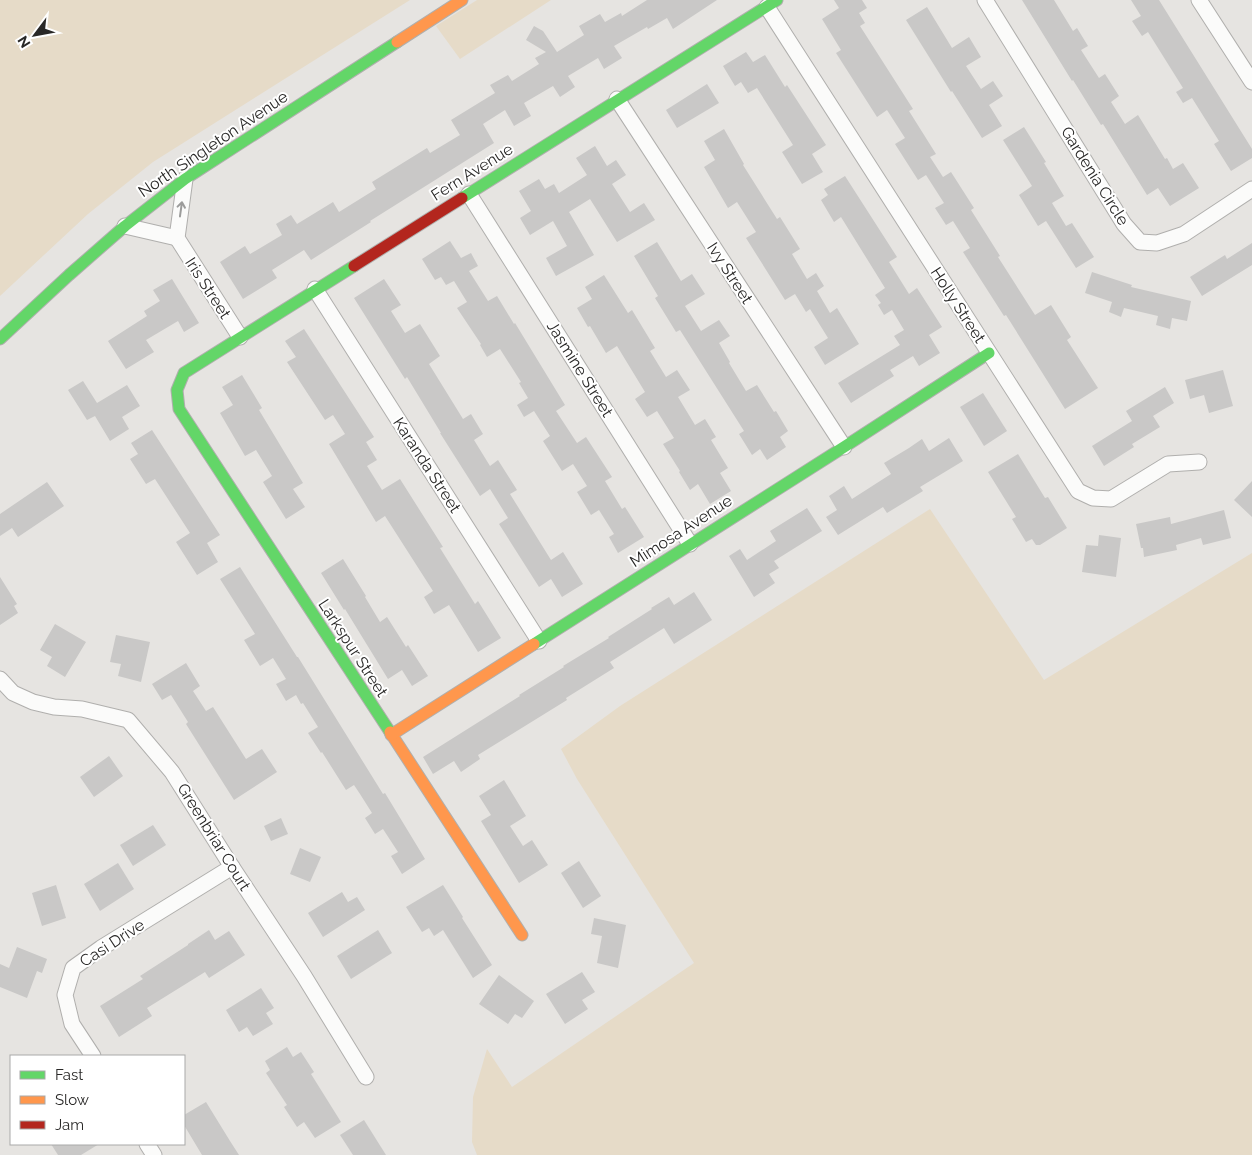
<svg xmlns="http://www.w3.org/2000/svg" width="1252" height="1155" font-family="Raleway,sans-serif">
<style>
.green{fill:#e6dbc8}
.building{fill:#c9c8c7}
.lines{fill:none;stroke-linecap:round;stroke-linejoin:round}
.street-casing{stroke:#b0afad;stroke-width:17}
.fast-casing{stroke:#b0afad;stroke-width:13}
.slow-casing{stroke:#b0afad;stroke-width:13}
.jam-casing{stroke:#b0afad;stroke-width:13}
.street{stroke:#fbfbfa;stroke-width:15}
.fast{stroke:#63d668;stroke-width:11}
.slow{stroke:#ff974d;stroke-width:11}
.jam{stroke:#b3261e;stroke-width:11}
.oneway{stroke:#9c9c9b}
.labels{text-anchor:middle;dominant-baseline:central;stroke-width:4;stroke-linejoin:round;paint-order:stroke}
.street-label{font-size:16px;fill:#292827;stroke:#fff}
</style>
<rect width="100%" height="100%" fill="#e6e4e1"/>
<g class="green">
<polygon points="0,0 410,0 153,162 88,214 0,296"/>
<polygon points="477,0 551,0 460,59 436,26"/>
<polygon points="930,509 1044,680 1252,553 1252,1155 477,1155 472,1142 473,1097 487,1049 512,1087 694,963 577,779 561,749 620,706"/>
</g>
<g class="building">
<polygon points="647,0 717,0 673,29 667,18 648,29 647,27 614,46 622,58 604,69 598,58 568,76 575,87 560,97 553,86 524,103 531,116 514,126 505,110 483,124 494,143 370,221 371,222 311,260 304,250 272,270 277,278 243,299 220,262 245,246 250,254 282,235 276,224 291,215 297,224 333,202 339,212 376,189 372,182 427,148 430,153 460,135 451,120 495,93 490,85 508,75 512,81 539,64 535,58 546,52 526,40 534,26 543,31 557,52 584,35 579,26 600,14 605,22 621,13 622,16"/>
<polygon points="834,0 862,0 867,8 859,13 865,23 860,26 913,109 909,111 936,154 930,157 943,177 951,172 974,208 971,210 1000,256 998,257 1035,315 1051,305 1071,337 1067,340 1098,388 1065,409 1006,315 1004,316 963,252 970,248 953,221 946,225 935,208 944,203 926,175 918,180 895,144 905,138 887,110 877,117 836,53 841,50 822,19 839,8"/>
<polygon points="1022,0 1054,0 1073,31 1077,28 1088,46 1081,50 1099,78 1105,74 1119,96 1111,102 1125,124 1138,115 1165,159 1167,158 1173,169 1183,163 1199,188 1170,206 1158,188 1147,195 1103,124 1101,125 1073,80 1072,81"/>
<polygon points="1131,0 1159,0 1252,149 1252,158 1231,171 1214,144 1219,141 1192,98 1183,103 1176,92 1183,88 1148,32 1142,36 1132,21 1141,16"/>
<polygon points="927,7 952,48 969,37 981,57 966,66 981,89 993,81 1003,96 989,105 1002,126 982,138 952,91 951,92 906,20"/>
<polygon points="746,52 753,62 765,55 785,87 787,85 826,145 812,154 823,172 802,184 782,152 793,145 757,88 748,93 741,82 735,86 723,66"/>
<polygon points="707,84 719,103 677,128 666,110"/>
<polygon points="1024,127 1046,162 1044,163 1064,196 1052,203 1066,226 1072,223 1094,257 1076,268 1046,221 1038,226 1019,195 1032,186 1003,140"/>
<polygon points="724,129 744,164 743,165 777,219 780,217 800,249 792,254 807,279 816,273 824,286 817,291 830,313 837,308 859,344 825,365 814,347 828,338 810,309 806,312 795,294 785,300 746,238 756,232 737,202 728,208 704,167 715,160 704,141"/>
<polygon points="595,146 607,166 616,160 626,175 612,184 630,212 644,203 655,220 617,242 590,199 569,212 594,255 556,276 546,258 567,246 553,221 530,235 520,218 531,211 519,191 539,179 545,189 554,184 559,193 587,175 576,158"/>
<polygon points="845,176 897,257 889,262 909,294 917,288 942,327 929,335 940,353 919,366 913,356 890,370 894,376 851,403 838,383 900,345 894,336 904,330 892,310 884,315 878,305 881,303 875,295 885,288 841,217 834,222 821,200 828,195 824,189"/>
<polygon points="450,241 461,258 471,253 478,266 469,271 488,301 497,296 514,324 515,323 565,405 556,411 577,443 586,437 612,477 605,481 622,509 625,507 644,537 618,553 609,537 614,534 599,510 591,515 577,492 587,486 573,464 562,471 543,441 550,436 534,411 524,417 517,405 528,398 519,383 521,382 500,349 487,357 480,345 481,344 457,308 467,302 454,281 446,285 441,277 435,280 422,259"/>
<polygon points="657,242 681,281 692,274 705,294 685,306 701,331 719,320 730,336 719,343 730,362 729,363 746,391 757,385 774,412 776,411 788,431 780,437 786,447 767,460 760,449 752,455 739,434 744,431 680,330 676,332 655,298 658,296 634,256"/>
<polygon points="1252,243 1252,265 1202,296 1190,277 1225,255 1227,259"/>
<polygon points="1092,272 1132,285 1131,287 1191,301 1187,321 1172,318 1170,329 1156,325 1158,316 1124,308 1121,317 1109,312 1112,302 1085,293"/>
<polygon points="604,275 628,313 632,310 655,348 650,351 666,377 677,370 690,390 678,397 695,425 705,419 716,437 711,440 728,468 720,473 731,491 710,504 698,484 690,490 679,472 680,471 663,444 674,438 657,411 647,417 635,399 645,392 617,346 606,353 590,326 588,327 577,308 592,299 585,287"/>
<polygon points="172,279 199,323 184,332 178,321 146,340 154,352 126,369 108,341 147,316 144,311 160,301 153,290"/>
<polygon points="384,279 401,305 391,311 405,333 420,324 440,356 429,364 463,419 471,414 483,434 474,440 490,466 498,460 517,490 510,494 551,560 563,552 583,584 562,597 551,579 539,587 499,524 508,518 490,489 480,496 440,433 441,433 407,377 405,379 354,298"/>
<polygon points="304,329 374,437 366,442 377,460 367,466 382,490 400,479 443,547 440,548 475,604 478,601 501,638 478,652 449,605 434,614 424,597 433,591 385,516 376,522 329,444 345,434 333,415 325,420 287,362 296,357 285,341"/>
<polygon points="1223,370 1233,406 1209,413 1204,395 1190,399 1185,380"/>
<polygon points="242,375 262,408 259,410 303,483 293,489 305,507 286,519 263,482 272,476 256,450 245,456 220,413 233,405 222,387"/>
<polygon points="83,381 97,403 127,385 140,406 122,417 129,429 110,441 95,416 87,420 68,390"/>
<polygon points="1165,387 1174,403 1153,416 1160,427 1132,444 1134,447 1104,466 1092,446 1132,421 1126,411"/>
<polygon points="983,393 1007,431 984,446 960,407"/>
<polygon points="152,430 220,535 207,543 218,562 197,575 176,542 190,533 155,479 146,484 130,459 138,454 131,443"/>
<polygon points="949,438 963,461 920,487 923,491 887,513 883,507 838,535 826,517 837,510 829,496 844,486 852,499 891,474 884,463 909,448 922,439 929,451"/>
<polygon points="1018,454 1045,498 1048,497 1067,528 1040,545 1036,545 1032,539 1026,542 1012,519 1016,517 988,472"/>
<polygon points="1252,481 1252,517 1234,500"/>
<polygon points="47,482 64,506 18,537 12,528 0,536 0,514"/>
<polygon points="807,508 822,531 774,561 779,568 769,574 775,583 754,597 729,556 740,549 747,560 776,541 770,531"/>
<polygon points="1224,510 1231,538 1203,545 1201,538 1176,545 1177,550 1144,557 1143,548 1141,548 1136,524 1170,517 1171,524"/>
<polygon points="1099,535 1121,538 1116,577 1082,572 1086,545 1098,546"/>
<polygon points="343,559 366,596 365,597 380,622 387,617 406,647 408,645 428,676 412,686 402,670 388,679 345,609 344,610 321,573"/>
<polygon points="240,567 297,657 298,657 383,794 385,793 425,859 402,874 391,856 398,852 383,829 375,834 365,818 372,813 360,794 354,785 346,790 322,752 321,753 308,733 318,727 303,703 301,704 296,695 286,701 276,684 286,679 273,658 260,666 244,640 255,634 220,579"/>
<polygon points="0,577 17,604 14,606 18,613 0,625"/>
<polygon points="694,592 712,620 674,644 664,628 610,662 614,668 566,698 567,700 478,755 480,759 461,772 454,761 433,774 423,757 520,696 519,695 564,667 563,666 609,638 608,637 652,609 651,608 669,597 674,605"/>
<polygon points="55,624 86,642 65,677 47,666 52,657 40,650"/>
<polygon points="116,635 150,642 141,682 118,676 121,664 110,662"/>
<polygon points="186,663 200,686 193,691 206,711 213,707 246,759 262,749 277,772 234,800 186,724 188,722 171,695 162,700 152,684"/>
<polygon points="109,756 123,776 94,797 80,777"/>
<polygon points="504,780 526,816 510,826 523,846 532,840 548,865 519,883 481,821 491,815 479,796"/>
<polygon points="281,818 288,834 271,841 264,826"/>
<polygon points="153,825 166,845 133,866 120,845"/>
<polygon points="300,848 321,857 310,882 290,874"/>
<polygon points="579,861 601,896 583,908 561,873"/>
<polygon points="118,863 134,889 100,911 84,884"/>
<polygon points="56,885 66,918 42,926 32,893"/>
<polygon points="443,885 463,917 462,918 492,965 473,978 443,930 434,936 429,928 422,932 406,907"/>
<polygon points="342,892 348,902 357,897 365,910 323,937 308,913"/>
<polygon points="594,918 626,925 618,968 597,963 602,936 591,934"/>
<polygon points="209,930 215,940 229,931 245,955 209,978 205,972 147,1008 152,1016 119,1037 100,1006 143,979 140,976 188,945 188,944"/>
<polygon points="378,930 392,953 351,979 337,956"/>
<polygon points="17,947 47,959 42,973 37,971 27,998 0,987 0,964 9,968"/>
<polygon points="582,972 595,992 582,1000 588,1009 565,1024 546,994"/>
<polygon points="499,975 534,1001 522,1018 515,1014 508,1024 479,1004"/>
<polygon points="261,988 274,1008 266,1013 273,1024 253,1036 247,1027 239,1032 226,1010"/>
<polygon points="287,1047 293,1057 301,1052 314,1072 311,1074 341,1122 315,1138 304,1122 297,1127 284,1107 287,1105 266,1073 270,1070 265,1061"/>
<polygon points="206,1102 230,1141 239,1155 202,1155 184,1125 184,1115"/>
<polygon points="364,1120 386,1155 353,1155 340,1135"/>
<polygon points="51,1144 99,1144 81,1155 58,1155"/>
</g>
<g class="lines">
<defs>
<g id="street">
<polyline points="985,0 1124,224 1140,242 1157,243 1184,234 1252,189"/>
<polyline points="1199,0 1252,82"/>
<polyline points="767,7 1078,491 1093,498 1111,499 1168,464 1199,462"/>
<polyline points="617,99 844,447"/>
<polyline points="185,179 177,238 240,337"/>
<polyline points="469,194 690,544"/>
<polyline points="125,226 177,238"/>
<polyline points="315,289 539,641"/>
<polyline points="0,679 13,693 33,702 54,707 82,709 128,720 172,772 232,867 304,976 366,1077"/>
<polyline points="93,1056 72,1024 65,995 73,968 101,948 232,867"/>
<polyline points="147,1144 154,1155"/>
</g>
<g id="fast">
<polyline points="462,198 777,0"/>
<polyline points="354,266 184,373 177,390 179,409 390,732"/>
<polyline points="0,339 69,275 125,226 185,179 397,42"/>
<polyline points="534,644 844,447 989,353"/>
</g>
<g id="slow">
<polyline points="397,42 462,0"/>
<polyline points="390,732 522,935"/>
<polyline points="391,735 534,644"/>
</g>
<polyline id="jam" points="354,266 462,198"/>
</defs>
<use href="#street" class="street-casing"/>
<use href="#fast" class="fast-casing"/>
<use href="#slow" class="slow-casing"/>
<use href="#jam" class="jam-casing"/>
<use href="#street" class="street"/>
<use href="#fast" class="fast"/>
<use href="#slow" class="slow"/>
<use href="#jam" class="jam"/>
</g>
<defs><path id="oneway-shaft" d="M-6 0H5M1.5-3L5.5 0L1.5 3" fill="none" stroke-width="1.6" stroke-linecap="round" stroke-linejoin="round" transform="scale(1.25)"/></defs>
<use class="oneway" href="#oneway-shaft" transform="translate(181 209) rotate(-82)"/>
<g class="labels">
<g class="street-label">
<text transform="translate(213 144) rotate(-34)">North Singleton Avenue</text>
<text transform="translate(472 172) rotate(-32)">Fern Avenue</text>
<text transform="translate(1095 176) rotate(58)">Gardenia Circle</text>
<text transform="translate(730 273) rotate(57)">Ivy Street</text>
<text transform="translate(208 288) rotate(57)">Iris Street</text>
<text transform="translate(958 305) rotate(57)">Holly Street</text>
<text transform="translate(580 369) rotate(58)">Jasmine Street</text>
<text transform="translate(427 465) rotate(57)">Karanda Street</text>
<text transform="translate(681 531) rotate(-33)">Mimosa Avenue</text>
<text transform="translate(353 648) rotate(57)">Larkspur Street</text>
<text transform="translate(214 837) rotate(58)">Greenbriar Court</text>
<text transform="translate(112 943) rotate(-33)">Casi Drive</text>
</g>
</g>
<rect x="10" y="1055" width="175" height="90" fill="#ffffff" stroke="#a9a9a9"/>
<rect x="20" y="1071" width="25" height="8" fill="#63d668" stroke="#a9a9a9"/>
<text x="55" y="1080" font-size="15" fill="#292827">Fast</text>
<rect x="20" y="1096" width="25" height="8" fill="#ff974d" stroke="#a9a9a9"/>
<text x="55" y="1105" font-size="15" fill="#292827">Slow</text>
<rect x="20" y="1121" width="25" height="8" fill="#b3261e" stroke="#a9a9a9"/>
<text x="55" y="1130" font-size="15" fill="#292827">Jam</text>
<g transform="translate(35 35) rotate(238)" stroke="#ffffff" stroke-width="4" paint-order="stroke">
<path d="M0-4L9 19L0 12L-9 19Z" fill="#292827"/>
<text y="-8" font-size="14" font-weight="bold" text-anchor="middle" fill="#292827">N</text>
</g>
</svg>
